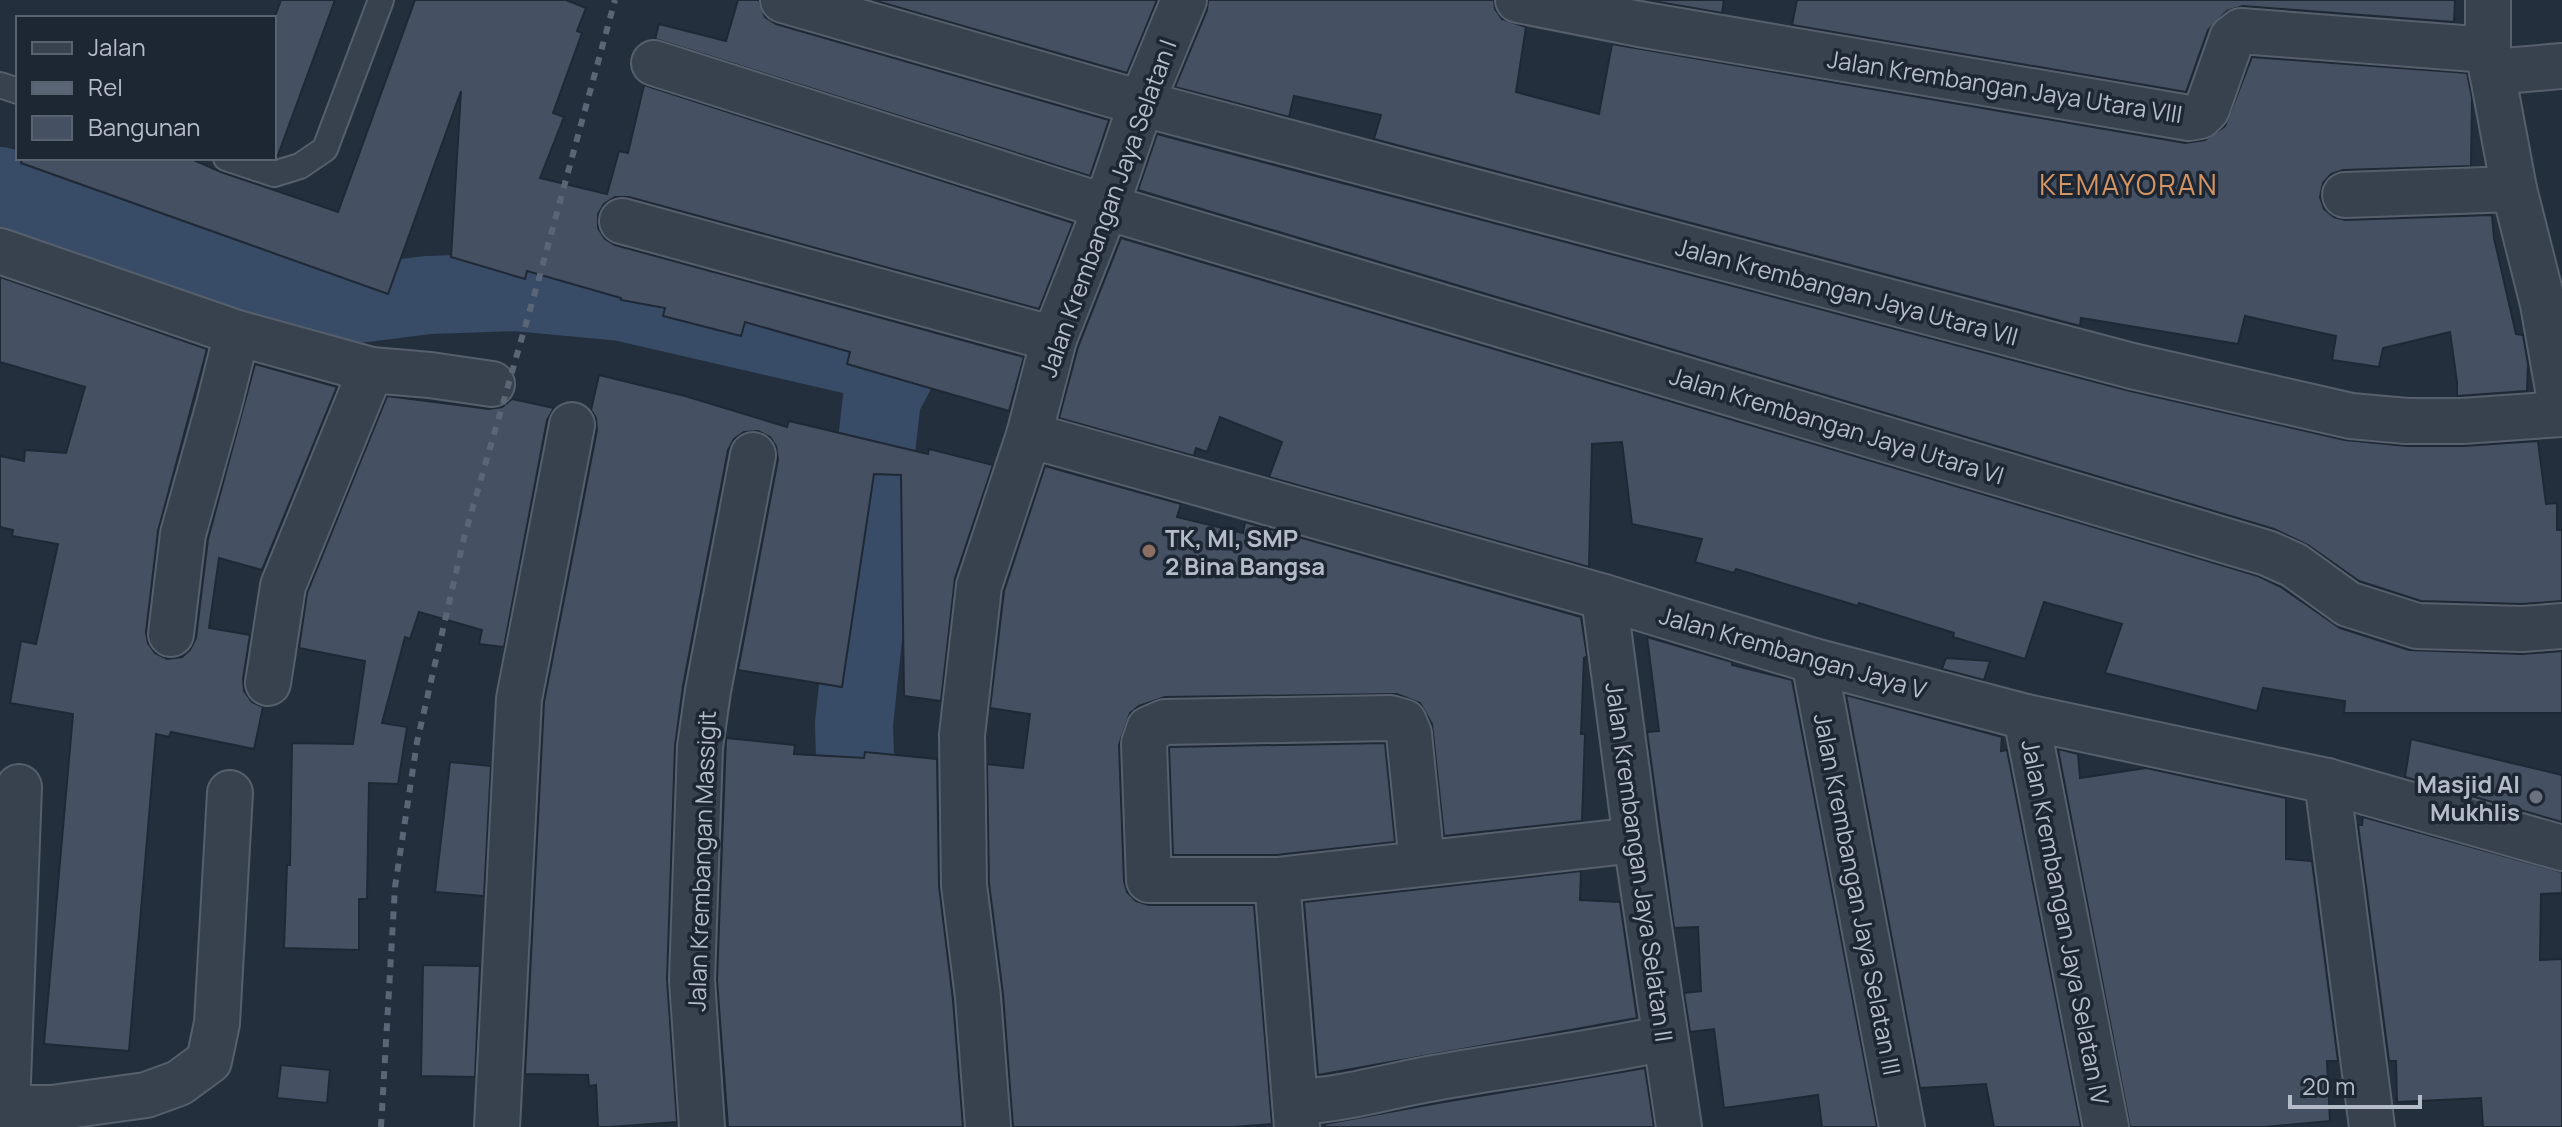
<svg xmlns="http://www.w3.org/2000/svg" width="2562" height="1127" font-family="Manrope,sans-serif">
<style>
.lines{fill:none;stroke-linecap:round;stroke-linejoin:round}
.river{stroke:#394c67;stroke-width:78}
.building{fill:#455162;stroke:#1f2835;stroke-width:2}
.service-casing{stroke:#565f6c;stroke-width:28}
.minor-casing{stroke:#565f6c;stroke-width:48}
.service{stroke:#38414e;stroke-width:24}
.minor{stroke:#38414e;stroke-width:44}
.rail{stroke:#5a6575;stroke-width:6;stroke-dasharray:8 8;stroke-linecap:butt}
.education-dot{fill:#8d6e63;stroke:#1d2633;stroke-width:3}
.worship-dot{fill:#6b7280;stroke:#1d2633;stroke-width:3}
.labels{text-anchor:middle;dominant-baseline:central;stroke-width:7;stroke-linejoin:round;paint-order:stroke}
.street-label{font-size:24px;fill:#b4bcc9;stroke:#1d2633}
.poi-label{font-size:24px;font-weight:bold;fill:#b4bcc9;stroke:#1d2633;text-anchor:start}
.quarter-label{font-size:28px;letter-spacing:2px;fill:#d59563;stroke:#1d2633}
</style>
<rect width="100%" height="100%" fill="#242f3e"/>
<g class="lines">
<polyline class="river" points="0,186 349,305 428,295 514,292 622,302 899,366 882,398 875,460 868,591 854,724 856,795 844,866"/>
</g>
<g class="building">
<polygon points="281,0 335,0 278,155 274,155 274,19"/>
<polygon points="415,0 566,0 586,8 577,31 582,33 553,113 564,117 540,178 607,194 619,151 628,153 644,85 1073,223 1039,309 629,197 615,197 604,204 598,214 598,228 605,239 615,245 1024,357 1009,411 847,364 850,352 745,322 741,336 663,316 665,308 621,300 621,298 527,271 525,279 451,257 461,91 388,294 21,163 22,158 189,158 221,172 338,212"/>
<polygon points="738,0 759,0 765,17 776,24 1109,120 1090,176 655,39 659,24 726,41"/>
<polygon points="873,0 1157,0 1127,73"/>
<polygon points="1208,0 1494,0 1495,9 1502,19 1526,27 1516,92 1599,114 1612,44 2185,143 2205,140 2225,126 2252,57 2467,73 2472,98 2471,166 2343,170 2331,174 2323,183 2320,197 2324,209 2334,217 2345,220 2492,215 2494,238 2516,334 2523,335 2528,364 2527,391 2457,396 2457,382 2450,332 2383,348 2379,367 2332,360 2336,336 2245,316 2238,344 2081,318 2080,326 1374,139 1381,115 1294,96 1289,117 1175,87 1207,10"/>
<polygon points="1647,0 1724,0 1722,13"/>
<polygon points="1797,0 2455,0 2454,22 2243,6 2227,11 2208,30 2186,92 1792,25"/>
<polygon points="1157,134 2126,390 2345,440 2407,446 2464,446 2538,441 2546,504 2557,503 2557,530 2562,530 2562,601 2522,604 2421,601 2359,581 2308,545 2274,529 1138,190"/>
<polygon points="1121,238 2258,576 2281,587 2340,628 2409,650 2522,654 2562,651 2562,713 2344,713 2345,701 2263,688 2257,711 2105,673 2122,624 2044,602 2025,659 1953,637 1954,633 1859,603 1858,606 1736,569 1734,573 1695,562 1702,539 1632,524 1622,442 1592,444 1589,567 1269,477 1282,442 1220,417 1207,452 1196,448 1194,456 1059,418 1078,347"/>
<polygon points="0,277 207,349 158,531 146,632 148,643 155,653 167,659 182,657 190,650 196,638 208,539 255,364 337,387 262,570 219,558 209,628 250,635 243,679 244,691 252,702 263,707 254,749 171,732 169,737 156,734 129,1051 44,1044 73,714 10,703 21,641 36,644 58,544 12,536 13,530 0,527 0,456 24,461 25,450 66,453 85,387 0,362"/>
<polygon points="599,375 685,396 787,427 789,421 928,454 929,449 993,465 955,578 941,701 904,696 901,475 874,474 842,687 738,670 778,459 776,446 770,437 758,431 744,432 734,439 728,450 683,686 675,746 667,979 677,1122 610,1127 598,1127 596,1085 589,1086 588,1075 525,1074 544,702 597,430 596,418 591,410"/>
<polygon points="387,396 489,409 502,407 512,399 554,408 547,420 504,647 479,644 482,630 419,612 410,639 405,637 382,723 407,727 398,784 369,783 367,899 359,899 359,950 284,948 287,865 290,865 292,743 353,744 365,661 299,648 307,593"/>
<polygon points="1045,466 1181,504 1177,517 1243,533 1245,522 1581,617 1587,656 1584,658 1581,734 1585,734 1582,821 1444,836 1432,724 1420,703 1397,694 1165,697 1139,706 1130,713 1119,745 1124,881 1127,892 1136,901 1149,905 1254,905 1272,1124 1234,1127 1013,1127 1003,994 989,883 987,764 1023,768 1030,714 990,708 1004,591"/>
<polygon points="1647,637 1732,662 1732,665 1792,680 1877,1127 1822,1127 1818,1095 1724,1108 1714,1029 1690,1032 1684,993 1701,991 1698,927 1674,928 1647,732 1659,731"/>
<polygon points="1946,658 1990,661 1984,680 1942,669"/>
<polygon points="1846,695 2002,737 2001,751 2007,750 2081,1127 1994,1127 1986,1084 1920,1088"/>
<polygon points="726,738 795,745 794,754 864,758 865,752 937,759 939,886 953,1000 963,1127 728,1127 717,980"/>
<polygon points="2411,739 2562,775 2562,822 2405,777"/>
<polygon points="1385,743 1395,842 1276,855 1173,855 1169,747"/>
<polygon points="2058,749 2078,754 2080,778 2146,768 2286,798 2286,859 2312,861 2338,1061 2327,1061 2330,1121 2265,1127 2130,1127"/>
<polygon points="450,762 491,766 484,896 435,892"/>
<polygon points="2363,817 2562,872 2562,893 2541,894 2540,960 2562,959 2562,1127 2483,1127 2481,1098 2397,1102 2396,1061 2389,1061 2358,825 2362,825"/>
<polygon points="1581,871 1580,900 1620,902 1637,1018 1318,1075 1304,902"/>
<polygon points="423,965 480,966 475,1077 421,1076"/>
<polygon points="281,1065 330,1070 327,1103 277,1098"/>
<polygon points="1645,1068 1654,1127 1325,1127 1325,1124 1438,1103"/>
</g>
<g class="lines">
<defs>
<g id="service">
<polyline points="0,85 18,91"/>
<polyline points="226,158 274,174 300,166 325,149 381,0"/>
</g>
<g id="minor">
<polyline points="783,0 1151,106 2132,366 2351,416 2407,421 2462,421 2562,414"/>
<polyline points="1518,0 1639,24 2189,118 2200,116 2207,109 2232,38 2241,31 2488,50"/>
<polyline points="2488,0 2488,50 2514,189 2543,304 2562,412"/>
<polyline points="654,63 1106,207 2267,553 2294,565 2348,604 2417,626 2523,629 2562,626"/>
<polyline points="2492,72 2562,66"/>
<polyline points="2345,195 2514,189"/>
<polyline points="622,221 1054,339"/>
<polyline points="0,251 237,333 371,370 430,375 492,384"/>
<polyline points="1029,435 1604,597 1814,661 2026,717 2327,781 2562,848"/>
<polyline points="1604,597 1636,840 1679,1127"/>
<polyline points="171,634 183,534 219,405 237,333"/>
<polyline points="1814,661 1902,1127"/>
<polyline points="268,683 283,586 371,370"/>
<polyline points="2026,717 2106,1127"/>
<polyline points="2327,781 2372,1127"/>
<polyline points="1422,863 1409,734 1404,722 1390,718 1165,722 1149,729 1144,744 1149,880 1277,880 1636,840"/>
<polyline points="1277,880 1297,1127"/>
<path d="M 1296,1102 C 1343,1100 1388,1086 1434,1078 C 1511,1064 1588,1055 1664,1038"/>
<polyline points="0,1108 52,1108 146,1095 179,1083 209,1061 217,1023 230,793"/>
<polyline points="7,1108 19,787"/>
<polyline points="497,1127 519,699 572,425"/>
<polyline points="702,1127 692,980 700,747 708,691 753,455"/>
<polyline points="988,1127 978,997 964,885 962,735 979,586 1029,435 1054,339 1106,207 1141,104 1184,0"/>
</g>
</defs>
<use href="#service" class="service-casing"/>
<use href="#minor" class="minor-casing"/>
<use href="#service" class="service"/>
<use href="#minor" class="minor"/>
<polyline class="rail" points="381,1127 395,887 417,742 464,538 538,282 615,0"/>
</g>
<circle class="education-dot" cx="1149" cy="551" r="8"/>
<circle class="worship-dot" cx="2536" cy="797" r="8"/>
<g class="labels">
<g class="street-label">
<text transform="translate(2005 86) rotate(9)">Jalan Krembangan Jaya Utara VIII</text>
<text transform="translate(1107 208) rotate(-70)">Jalan Krembangan Jaya Selatan I</text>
<text transform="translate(1847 291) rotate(15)">Jalan Krembangan Jaya Utara VII</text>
<text transform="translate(1837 425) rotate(17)">Jalan Krembangan Jaya Utara VI</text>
<text transform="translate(1793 652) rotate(16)">Jalan Krembangan Jaya V</text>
<text transform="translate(701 861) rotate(-88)">Jalan Krembangan Massigit</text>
<text transform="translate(1640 862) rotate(82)">Jalan Krembangan Jaya Selatan II</text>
<text transform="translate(1858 894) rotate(79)">Jalan Krembangan Jaya Selatan III</text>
<text transform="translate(2066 922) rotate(79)">Jalan Krembangan Jaya Selatan IV</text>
</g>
<g class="poi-label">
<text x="1165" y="537">TK, MI, SMP<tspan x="1165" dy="28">2 Bina Bangsa</tspan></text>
<text x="2520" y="783" text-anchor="end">Masjid Al<tspan x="2520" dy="28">Mukhlis</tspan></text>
</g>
<g class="quarter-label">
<text x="2129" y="184">KEMAYORAN</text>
</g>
</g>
<rect x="16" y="16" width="260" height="144" fill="#1d2633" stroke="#59626f" stroke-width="2"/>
<rect x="32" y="42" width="40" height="12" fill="#38414e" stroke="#59626f" stroke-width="2"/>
<text x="88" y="56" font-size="24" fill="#b4bcc9">Jalan</text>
<rect x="32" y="82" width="40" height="12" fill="#5a6575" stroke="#59626f" stroke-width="2"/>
<text x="88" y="96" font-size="24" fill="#b4bcc9">Rel</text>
<rect x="32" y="116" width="40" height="24" fill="#455162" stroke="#59626f" stroke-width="2"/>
<text x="88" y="136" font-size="24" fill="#b4bcc9">Bangunan</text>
<path d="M2290 1095v12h130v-12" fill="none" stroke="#b4bcc9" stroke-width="4"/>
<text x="2302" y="1095" font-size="24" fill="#b4bcc9" stroke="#1d2633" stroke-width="6" paint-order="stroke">20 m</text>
</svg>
